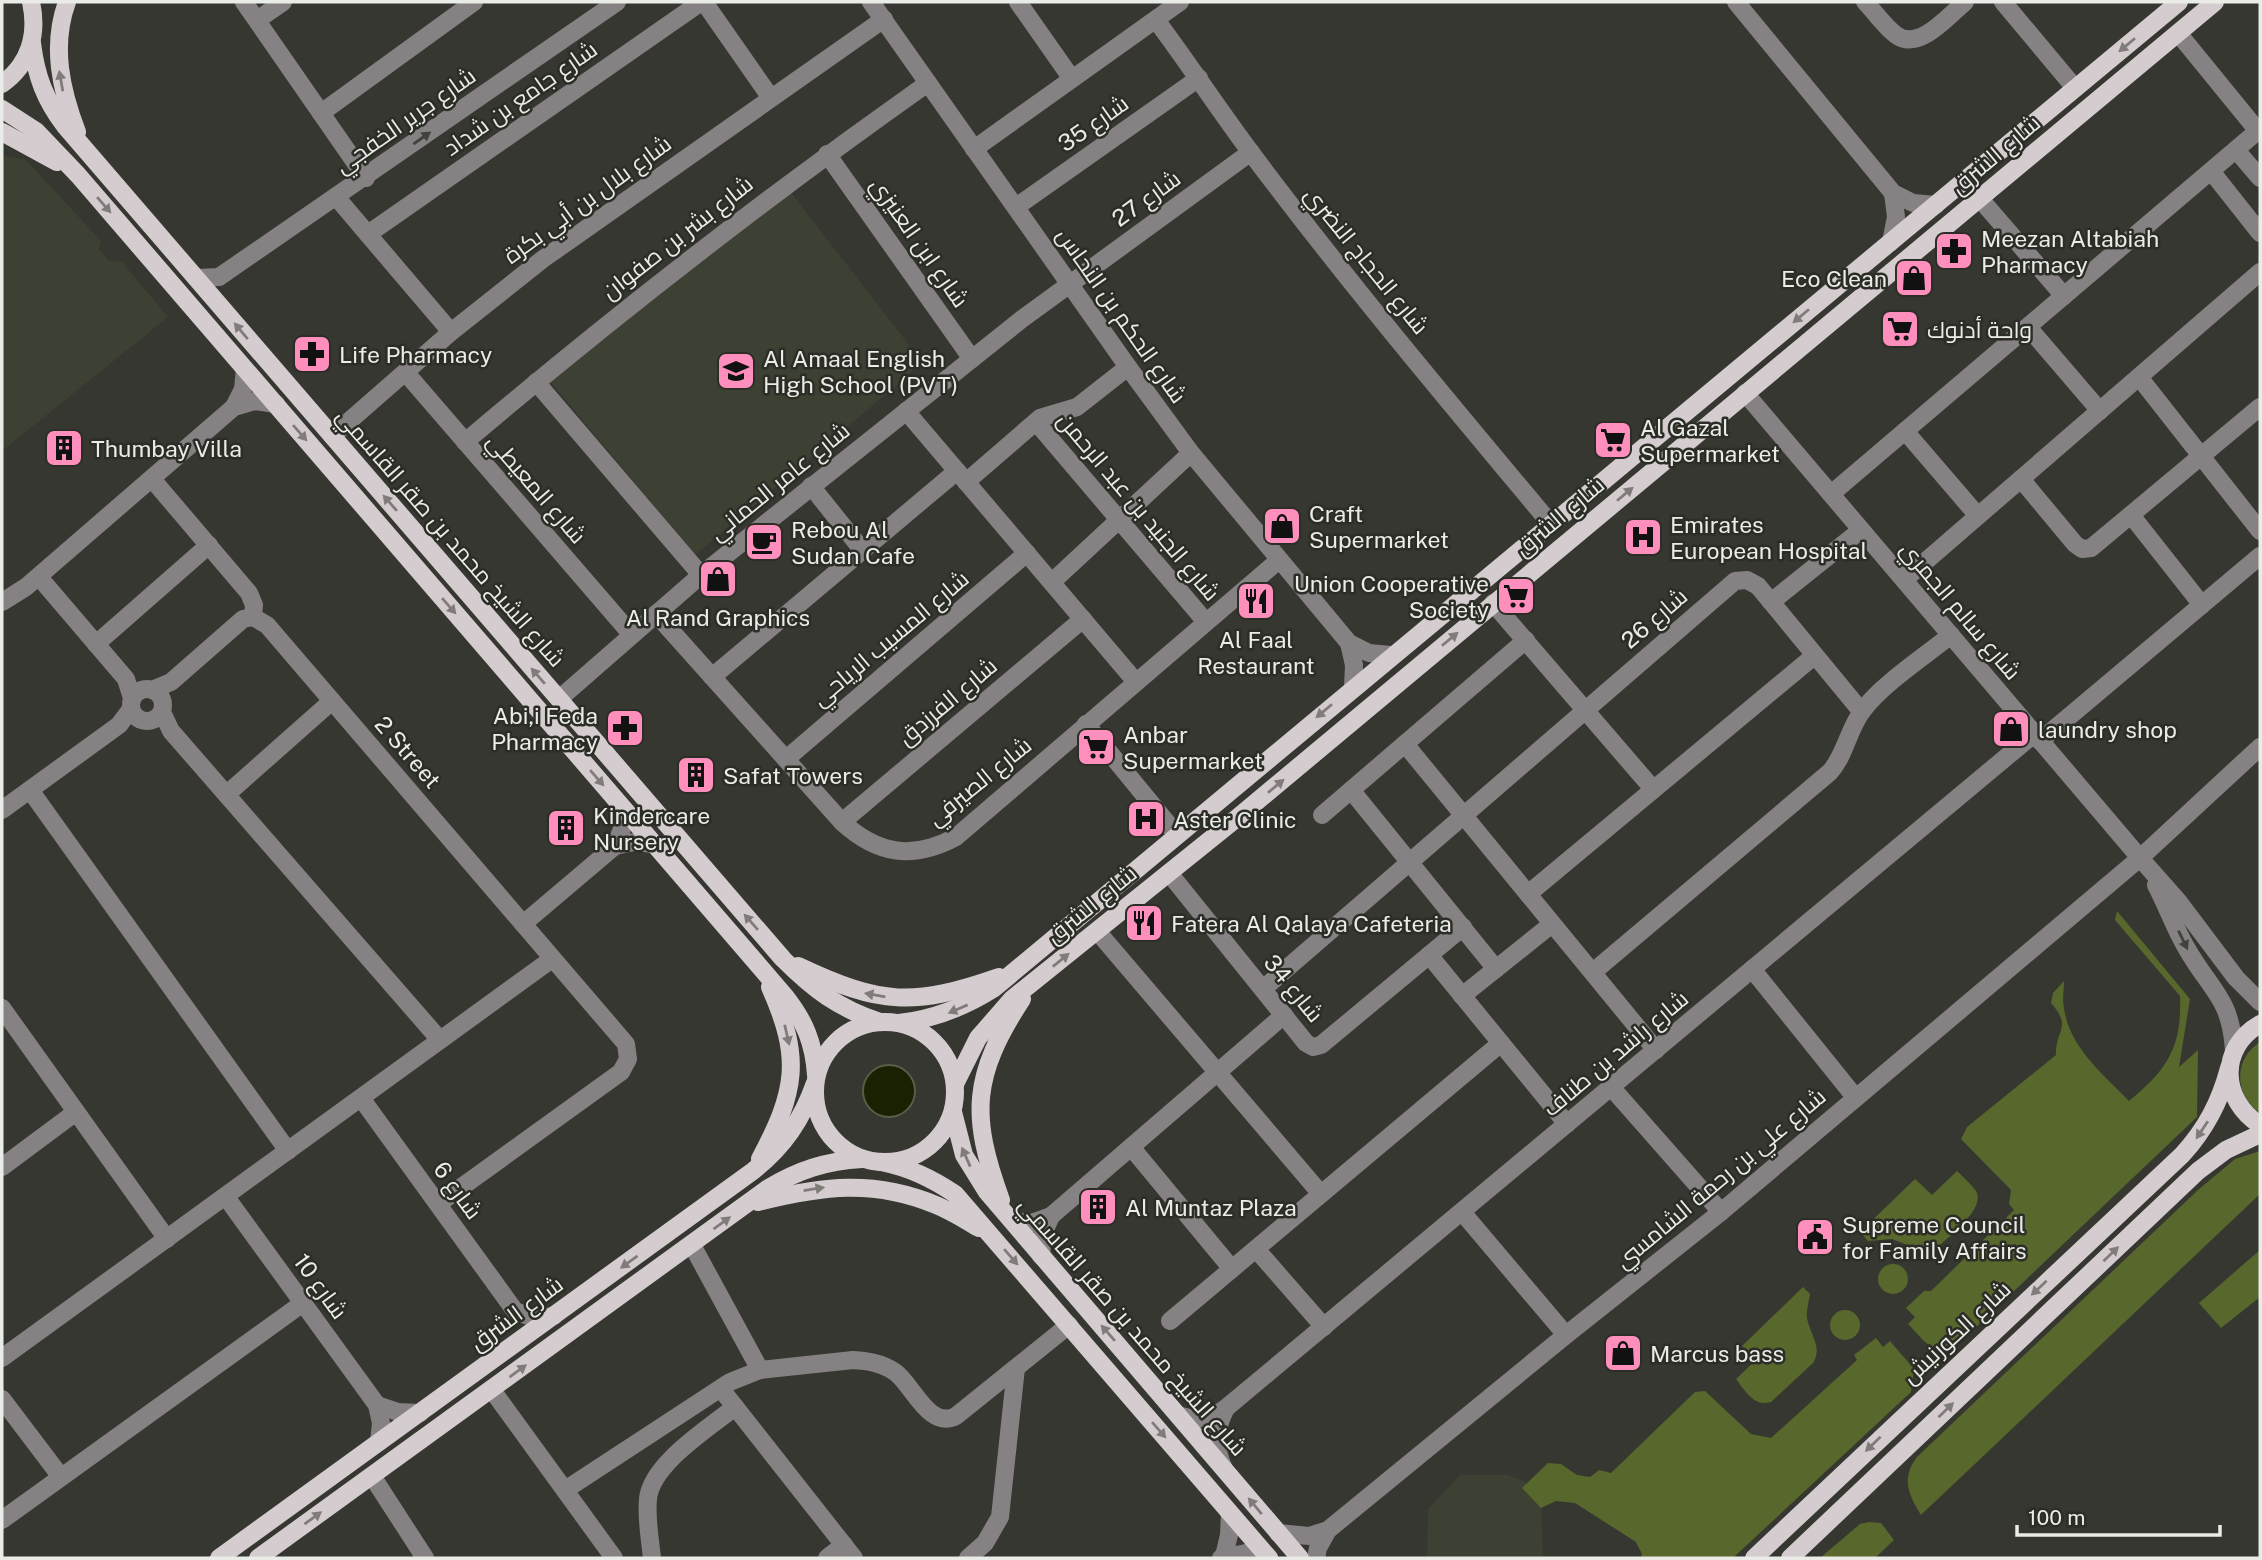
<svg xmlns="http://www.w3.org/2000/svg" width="2262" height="1560" font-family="'Public Sans',Cairo,sans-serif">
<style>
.built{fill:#3d4133}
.green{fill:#58672c}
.water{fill:#1a2103;stroke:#585e47;stroke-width:2}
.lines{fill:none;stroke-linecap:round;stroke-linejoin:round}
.minor{stroke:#868183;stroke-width:18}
.major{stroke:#d5cccf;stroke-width:18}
.oneway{fill:#807c7a}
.oneway2{fill:#42423d}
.labels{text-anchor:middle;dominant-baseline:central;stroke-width:5;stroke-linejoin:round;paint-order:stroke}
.street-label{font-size:23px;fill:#eaece7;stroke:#2b2d26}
.poi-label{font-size:23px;fill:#eaece7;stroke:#2b2d26;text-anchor:start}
</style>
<rect width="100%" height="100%" fill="#353730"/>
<g class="built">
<polygon points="2,156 25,159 101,241 99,249 109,261 122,262 168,317 2,451"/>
<polygon points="789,190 923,363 695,555 549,380"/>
<polygon points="1460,1475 1508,1475 1524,1481 1541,1498 1543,1558 1427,1558 1428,1509"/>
</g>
<g class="green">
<path d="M 2117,911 L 2190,999 L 2179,1067 L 2198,1050 L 2197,1117 L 1954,1348 C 1931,1355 1923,1339 1908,1324 L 1915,1317 L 1906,1308 L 1924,1291 L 1931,1291 L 2014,1210 L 2009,1204 L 2011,1190 L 1961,1139 L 1967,1127 L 2056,1055 C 2055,1029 2073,1028 2051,1003 L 2053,993 L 2064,981 C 2064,990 2062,1000 2064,1008 C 2069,1047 2103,1074 2129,1101 C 2168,1069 2182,1047 2180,996 L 2115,920 Z"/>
<path d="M 2260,1042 L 2260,1113 C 2234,1095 2233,1059 2260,1042 Z"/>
<path d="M 2260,1151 L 2260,1194 L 1921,1515 C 1908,1494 1901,1478 1917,1457 L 2198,1190 L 2235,1159 Z"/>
<path d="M 1957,1171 C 1963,1177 1971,1184 1976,1191 C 1987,1210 1943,1241 1930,1254 L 1892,1239 L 1868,1241 L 1860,1232 L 1915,1179 L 1932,1195 Z"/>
<polygon points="2260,1250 2260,1297 2221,1328 2199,1303"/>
<circle cx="1893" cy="1279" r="15"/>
<path d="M 1803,1287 L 1810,1294 C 1809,1301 1806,1311 1807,1318 C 1810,1335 1823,1347 1813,1363 L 1771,1402 C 1754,1407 1746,1392 1736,1379 L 1755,1361 L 1742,1346 Z"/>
<circle cx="1845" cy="1325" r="15"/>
<polygon points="1876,1338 1883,1347 1890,1341 1914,1369 1911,1392 1733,1558 1641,1558 1642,1554 1636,1542 1575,1503 1556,1501 1541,1508 1522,1488 1548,1463 1561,1464 1577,1475 1590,1477 1599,1470 1611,1473 1695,1392 1705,1391 1751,1434 1771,1438 1857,1360 1854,1355"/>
<polygon points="1869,1522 1881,1523 1894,1540 1875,1558 1820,1558 1860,1524"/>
</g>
<circle class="water" cx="889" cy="1091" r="26"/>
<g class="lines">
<g class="minor">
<polyline points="244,2 366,178"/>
<polyline points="704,2 771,98"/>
<polyline points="871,2 1128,367 1191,453 1349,643 1369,653 1391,655"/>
<polyline points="1018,2 1072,79"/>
<polyline points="1736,2 1893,193 1913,203 1936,205"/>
<path d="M 1865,2 C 1875,12 1884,26 1896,35 C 1919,52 1948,16 1965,2"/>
<polyline points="2003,2 2075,88"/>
<polyline points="257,20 283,2"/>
<path d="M 1156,20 C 1189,64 1219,110 1252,154 C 1347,281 1449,402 1550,523"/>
<polyline points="2178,33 2258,131"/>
<polyline points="321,113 474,2"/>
<polyline points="974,149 1180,2"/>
<polyline points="2236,150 2260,178"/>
<polyline points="827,154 972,359"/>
<polyline points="2211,171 2260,233"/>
<polyline points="337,198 451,332"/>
<polyline points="1981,200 2064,296"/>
<polyline points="1016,207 1199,78"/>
<polyline points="368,234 701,2"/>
<polyline points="1891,242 1896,217 1893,193"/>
<polyline points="196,278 219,277 617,2"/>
<polyline points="2028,327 2100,411"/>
<polyline points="406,373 632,635"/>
<polyline points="2139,377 2260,531"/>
<polyline points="536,382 701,575"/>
<polyline points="1745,393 2140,858 2178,901 2236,978 2260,1002"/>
<polyline points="234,407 243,389 245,369"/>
<polyline points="906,411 1136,682"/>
<polyline points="1036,422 1206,622"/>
<polyline points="1905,431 1978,516"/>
<polyline points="332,436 451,332 543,259 884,19"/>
<path d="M 465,442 C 615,315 768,196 928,83"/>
<polyline points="152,479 249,593 254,605 253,617"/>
<polyline points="2021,479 2075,544 2082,549 2091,548 2260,407"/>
<polyline points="966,482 1040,418 1077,407 1128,367"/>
<polyline points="811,486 863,551"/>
<polyline points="1831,494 2260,129"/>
<polyline points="2131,515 2202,605"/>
<polyline points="39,577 126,679 132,698"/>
<polyline points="1904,580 2260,272"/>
<polyline points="1052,582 1191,453"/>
<polyline points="2,602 26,587 234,407 255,401 276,404"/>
<polyline points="1771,602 1861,530"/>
<polyline points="1493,603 1653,789"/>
<path d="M 656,614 L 842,822 C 878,855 913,860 956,837 L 1279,560"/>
<polyline points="253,617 267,625 626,1044 628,1059 621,1072 438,1204"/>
<polyline points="1349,643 1354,665 1353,687"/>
<polyline points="96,644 209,545"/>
<polyline points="712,677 957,471"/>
<circle cx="147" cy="705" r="16"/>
<polyline points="152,690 171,682 243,619 253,617"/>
<polyline points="559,699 701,575 1022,319 1251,152"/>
<polyline points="162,712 171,731 440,1040"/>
<polyline points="1086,724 1177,835"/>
<polyline points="2040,741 2260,556"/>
<polyline points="1405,744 1656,1050"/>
<polyline points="786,759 1027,553"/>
<polyline points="30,790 288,1151"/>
<polyline points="1351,790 1496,969"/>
<polyline points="227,794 332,701"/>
<polyline points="2,810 119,725 131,709"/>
<polyline points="1322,815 1526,640"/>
<polyline points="842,822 1083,619"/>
<polyline points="615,846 634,842 654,844"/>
<polyline points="1169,873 1306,1043 1313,1047 1321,1045 1463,927"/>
<path d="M 2156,885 C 2167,906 2175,929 2187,949 C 2211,991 2231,998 2234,1051"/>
<polyline points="1528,894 1814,656"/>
<polyline points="523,924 615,846 622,829 624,810"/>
<polyline points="1097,931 1321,1194"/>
<polyline points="1429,955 1567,1124"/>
<polyline points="1752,969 1855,1097"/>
<path d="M 1593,972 L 1830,772 C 1846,754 1848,729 1863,710 C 1881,685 1925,656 1951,635"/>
<polyline points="1263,989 1735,581 1747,580 1758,586 1861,711"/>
<polyline points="1462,996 1552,924"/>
<polyline points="2,1008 167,1239"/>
<polyline points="1611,1087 1721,1212"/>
<polyline points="361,1098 515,1311 534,1318 554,1316"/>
<polyline points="1131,1147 1232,1269"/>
<polyline points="2,1167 76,1112"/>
<polyline points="226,1197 377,1405 381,1423 379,1442"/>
<polyline points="1462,1212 1566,1335"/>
<polyline points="1012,1221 1032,1223 1051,1216 1284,1015"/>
<polyline points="692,1245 760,1370"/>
<polyline points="1256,1249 1324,1327"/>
<polyline points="1041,1256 1043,1234 1051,1216"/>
<polyline points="1170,1321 1501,1043"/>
<polyline points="2,1358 552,959"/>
<polyline points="721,1389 854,1558"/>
<polyline points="492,1390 614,1558"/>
<polyline points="2,1399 61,1477"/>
<polyline points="377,1405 398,1412 420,1413"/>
<path d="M 1178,1415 C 1196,1421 1210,1420 1226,1408 L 2034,734"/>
<path d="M 1224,1469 C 1214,1447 1215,1429 1226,1408"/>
<polyline points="372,1476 425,1558"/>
<path d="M 565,1490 L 730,1382 L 760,1370 L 853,1360 C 868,1361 882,1363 895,1372 C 913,1385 929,1430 956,1416 L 1069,1325"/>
<polyline points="2,1520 303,1303"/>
<polyline points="1278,1533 1309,1536 1328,1530"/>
<polyline points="1224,1556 1229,1535 1230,1513"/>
<path d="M 652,1558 C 650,1539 646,1518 648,1499 C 651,1464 709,1428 735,1407"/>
<polyline points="827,1558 844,1545"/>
<polyline points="968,1558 985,1543 1000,1517 1016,1368"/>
<polyline points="1221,1558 1246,1553 1269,1558"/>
<polyline points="1316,1558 1318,1548 1328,1530 1566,1335 1721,1212 2140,858 2260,747"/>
</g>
<g class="major">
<path d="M 67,2 C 51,46 61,90 77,132"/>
<path d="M 32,43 C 36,76 45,100 65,126 L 783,959 C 814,990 838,1008 880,1022"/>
<path d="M 2,84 C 30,64 38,34 31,2"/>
<path d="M 2,109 L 36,131 L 78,175 L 785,996 C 805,1021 814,1044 816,1075"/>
<polyline points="2,132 57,162"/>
<path d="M 798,966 C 881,1005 913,1007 999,977"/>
<circle cx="885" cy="1092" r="70"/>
<path d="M 899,1023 C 934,1019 963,1008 993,989 C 1387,658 1784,331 2179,2"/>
<path d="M 2260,1024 C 2218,1048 2221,1100 2260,1125"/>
<polyline points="955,1084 978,1038 1012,999 1237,818 2215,2"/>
<polyline points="953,1112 964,1155 987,1192 1300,1558"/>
<path d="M 760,1159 C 796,1091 802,1059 770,987"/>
<path d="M 881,1162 C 910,1168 931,1178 955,1194 L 1269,1558"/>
<path d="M 1001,1200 C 970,1115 972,1076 1022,999"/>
<path d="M 758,1202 C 822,1186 874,1179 936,1205 C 951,1211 965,1220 979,1228"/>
<path d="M 219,1558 L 753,1171 C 784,1146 802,1120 815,1083"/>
<path d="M 258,1558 L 767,1189 C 798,1170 826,1161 862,1159"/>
<path d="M 1754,1558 L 2182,1155 C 2206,1129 2220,1102 2229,1068"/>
<polyline points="1790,1558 2198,1171 2226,1150 2260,1134"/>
</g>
</g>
<defs><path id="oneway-solid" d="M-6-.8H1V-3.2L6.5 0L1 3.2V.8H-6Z" transform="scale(1.75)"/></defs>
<g class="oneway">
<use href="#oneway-solid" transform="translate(2127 45) rotate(140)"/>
<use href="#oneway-solid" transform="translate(61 81) rotate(-100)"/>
<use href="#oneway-solid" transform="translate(104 205) rotate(49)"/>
<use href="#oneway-solid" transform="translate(1801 316) rotate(140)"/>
<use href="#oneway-solid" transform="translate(241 331) rotate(-130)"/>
<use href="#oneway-solid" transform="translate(300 433) rotate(49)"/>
<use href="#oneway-solid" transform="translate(1625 494) rotate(-40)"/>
<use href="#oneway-solid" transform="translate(390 503) rotate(-131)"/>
<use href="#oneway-solid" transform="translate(449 606) rotate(49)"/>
<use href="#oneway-solid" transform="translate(1450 639) rotate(-40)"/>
<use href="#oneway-solid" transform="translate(538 676) rotate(-131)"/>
<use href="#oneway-solid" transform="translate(1324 711) rotate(140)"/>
<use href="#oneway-solid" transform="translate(597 778) rotate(49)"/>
<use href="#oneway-solid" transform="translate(1276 786) rotate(-40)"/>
<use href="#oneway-solid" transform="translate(751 922) rotate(-131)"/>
<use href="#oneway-solid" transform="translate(1061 960) rotate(-39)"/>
<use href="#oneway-solid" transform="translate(875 995) rotate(-170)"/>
<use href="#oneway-solid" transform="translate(958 1009) rotate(157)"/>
<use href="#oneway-solid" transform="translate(787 1035) rotate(77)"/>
<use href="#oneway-solid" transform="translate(2202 1130) rotate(124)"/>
<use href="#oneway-solid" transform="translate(966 1157) rotate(-114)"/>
<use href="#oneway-solid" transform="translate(814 1189) rotate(-9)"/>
<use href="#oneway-solid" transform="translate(722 1223) rotate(-36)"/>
<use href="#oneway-solid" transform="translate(2111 1254) rotate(-44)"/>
<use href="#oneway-solid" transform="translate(1011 1257) rotate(49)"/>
<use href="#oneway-solid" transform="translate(629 1262) rotate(144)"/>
<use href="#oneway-solid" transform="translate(2039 1288) rotate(137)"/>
<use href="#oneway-solid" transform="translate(1108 1333) rotate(-131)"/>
<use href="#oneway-solid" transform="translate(518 1371) rotate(-36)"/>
<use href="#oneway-solid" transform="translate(1946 1410) rotate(-44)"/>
<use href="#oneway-solid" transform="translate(1159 1430) rotate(49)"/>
<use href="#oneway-solid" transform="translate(1873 1444) rotate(136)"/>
<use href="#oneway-solid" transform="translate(1255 1506) rotate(-130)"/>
<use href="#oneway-solid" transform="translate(313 1518) rotate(-36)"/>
</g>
<g class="oneway2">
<use href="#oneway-solid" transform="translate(422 138) rotate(-35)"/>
<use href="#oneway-solid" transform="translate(2183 940) rotate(64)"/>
</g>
<defs>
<symbol id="pharmacy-square" viewBox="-11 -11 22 22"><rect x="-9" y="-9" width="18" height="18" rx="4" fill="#fe8ebb" stroke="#2b2d26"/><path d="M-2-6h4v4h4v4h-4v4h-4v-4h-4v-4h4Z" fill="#111"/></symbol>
<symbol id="shop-square" viewBox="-11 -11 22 22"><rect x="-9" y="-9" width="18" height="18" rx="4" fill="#fe8ebb" stroke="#2b2d26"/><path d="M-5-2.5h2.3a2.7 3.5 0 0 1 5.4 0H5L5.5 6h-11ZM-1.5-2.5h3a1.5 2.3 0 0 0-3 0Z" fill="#111"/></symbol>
<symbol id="supermarket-square" viewBox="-11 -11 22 22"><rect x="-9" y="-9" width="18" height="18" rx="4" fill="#fe8ebb" stroke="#2b2d26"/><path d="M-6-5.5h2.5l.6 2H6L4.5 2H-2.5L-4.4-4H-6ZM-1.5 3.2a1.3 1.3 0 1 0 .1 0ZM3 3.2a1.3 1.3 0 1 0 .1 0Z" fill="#111"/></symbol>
<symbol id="school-square" viewBox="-11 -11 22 22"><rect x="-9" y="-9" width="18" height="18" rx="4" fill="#fe8ebb" stroke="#2b2d26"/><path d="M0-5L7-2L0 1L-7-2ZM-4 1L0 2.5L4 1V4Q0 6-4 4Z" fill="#111"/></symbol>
<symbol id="building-square" viewBox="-11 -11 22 22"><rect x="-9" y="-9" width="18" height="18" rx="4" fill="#fe8ebb" stroke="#2b2d26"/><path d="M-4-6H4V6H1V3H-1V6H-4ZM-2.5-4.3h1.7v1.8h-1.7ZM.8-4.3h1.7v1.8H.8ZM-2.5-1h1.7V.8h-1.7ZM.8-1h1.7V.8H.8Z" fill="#111"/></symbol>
<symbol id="hospital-square" viewBox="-11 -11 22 22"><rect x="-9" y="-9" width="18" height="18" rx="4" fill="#fe8ebb" stroke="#2b2d26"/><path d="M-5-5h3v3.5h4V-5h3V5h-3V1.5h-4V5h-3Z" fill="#111"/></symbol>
<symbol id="cafe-square" viewBox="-11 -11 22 22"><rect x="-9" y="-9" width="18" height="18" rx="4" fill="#fe8ebb" stroke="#2b2d26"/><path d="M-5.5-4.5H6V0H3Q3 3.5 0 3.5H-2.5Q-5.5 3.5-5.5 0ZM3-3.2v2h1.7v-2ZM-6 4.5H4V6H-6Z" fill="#111"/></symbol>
<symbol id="restaurant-square" viewBox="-11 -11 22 22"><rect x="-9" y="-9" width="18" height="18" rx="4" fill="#fe8ebb" stroke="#2b2d26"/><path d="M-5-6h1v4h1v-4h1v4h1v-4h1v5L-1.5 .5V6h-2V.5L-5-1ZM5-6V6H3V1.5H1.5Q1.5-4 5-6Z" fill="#111"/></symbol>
<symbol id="civic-square" viewBox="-11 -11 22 22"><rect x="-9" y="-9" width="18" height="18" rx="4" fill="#fe8ebb" stroke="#2b2d26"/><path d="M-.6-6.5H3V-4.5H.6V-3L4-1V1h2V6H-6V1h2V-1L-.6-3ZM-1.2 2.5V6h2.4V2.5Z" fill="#111"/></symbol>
</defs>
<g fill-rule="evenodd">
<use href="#pharmacy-square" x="1932" y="229" width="44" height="44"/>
<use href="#shop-square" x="1892" y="256" width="44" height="44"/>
<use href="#supermarket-square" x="1878" y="307" width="44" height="44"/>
<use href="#pharmacy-square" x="290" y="332" width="44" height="44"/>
<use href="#school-square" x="714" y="349" width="44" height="44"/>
<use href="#supermarket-square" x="1591" y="418" width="44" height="44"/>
<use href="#building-square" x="42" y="426" width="44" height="44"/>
<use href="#shop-square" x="1260" y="504" width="44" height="44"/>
<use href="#hospital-square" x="1621" y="515" width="44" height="44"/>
<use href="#cafe-square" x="742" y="520" width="44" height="44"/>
<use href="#shop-square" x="696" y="557" width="44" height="44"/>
<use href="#supermarket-square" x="1494" y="574" width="44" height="44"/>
<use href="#restaurant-square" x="1234" y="579" width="44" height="44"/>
<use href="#pharmacy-square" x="603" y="706" width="44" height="44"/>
<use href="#shop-square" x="1989" y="707" width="44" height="44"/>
<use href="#supermarket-square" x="1074" y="725" width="44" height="44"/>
<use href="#building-square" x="674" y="753" width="44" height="44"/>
<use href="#hospital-square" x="1124" y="797" width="44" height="44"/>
<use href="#building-square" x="544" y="806" width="44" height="44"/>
<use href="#restaurant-square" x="1122" y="901" width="44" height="44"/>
<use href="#building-square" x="1076" y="1185" width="44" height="44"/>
<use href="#civic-square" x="1793" y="1215" width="44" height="44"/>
<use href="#shop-square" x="1601" y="1331" width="44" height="44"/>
</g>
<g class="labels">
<g class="street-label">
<text transform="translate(520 98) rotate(-35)">شارع جامع بن شداد</text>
<text transform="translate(405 120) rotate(-35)">شارع جرير الخفجي</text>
<text transform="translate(1093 123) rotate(-35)">شارع 35</text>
<text transform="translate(1995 154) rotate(-40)">شارع الشرق</text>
<text transform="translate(1146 198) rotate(-36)">شارع 27</text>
<text transform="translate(587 199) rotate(-36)">شارع بلال بن أبي بكرة</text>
<text transform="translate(677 237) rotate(-38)">شارع بشر بن صفوان</text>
<text transform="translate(920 242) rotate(55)">شارع ابن العنيزي</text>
<text transform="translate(1367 260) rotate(51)">شارع الحجاج النضري</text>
<text transform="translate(1122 315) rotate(55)">شارع الحكم بن النحاس</text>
<text transform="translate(779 481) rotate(-39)">شارع عامر الحماني</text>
<text transform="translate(537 488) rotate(49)">شارع المعيطي</text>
<text transform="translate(1139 506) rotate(50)">شارع الجنيد بن عبد الرحمن</text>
<text transform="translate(1559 516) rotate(-40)">شارع الشرق</text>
<text transform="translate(451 537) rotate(49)">شارع الشيخ محمد بن صقر القاسمي</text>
<text transform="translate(1961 610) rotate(50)">شارع سالم الجمري</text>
<text transform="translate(1654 618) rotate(-41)">شارع 26</text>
<text transform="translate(890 638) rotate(-40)">شارع المسيب الرياحي</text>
<text transform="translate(947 701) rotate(-40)">شارع الفرزدق</text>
<text transform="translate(408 752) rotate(49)">2 Street</text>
<text transform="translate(979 781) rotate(-39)">شارع الصيرفي</text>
<text transform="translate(1091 904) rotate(-39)">شارع الشرق</text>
<text transform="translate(1294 988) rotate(51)">شارع 34</text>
<text transform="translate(1615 1053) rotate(-40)">شارع راشد بن طناف</text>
<text transform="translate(1720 1178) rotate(-40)">شارع علي بن رحمة الشامسي</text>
<text transform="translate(458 1190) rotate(54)">شارع 6</text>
<text transform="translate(321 1286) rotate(54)">شارع 10</text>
<text transform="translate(516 1313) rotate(-36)">شارع الشرق</text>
<text transform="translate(1133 1326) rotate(49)">شارع الشيخ محمد بن صقر القاسمي</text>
<text transform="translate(1956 1332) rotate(-43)">شارع الكورنيش</text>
</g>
<g class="poi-label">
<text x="1981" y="238">Meezan Altabiah<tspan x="1981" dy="26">Pharmacy</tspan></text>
<text x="1887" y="278" text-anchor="end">Eco Clean</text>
<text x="1927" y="329">واحة أدنوك</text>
<text x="339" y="354">Life Pharmacy</text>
<text x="763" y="358">Al Amaal English<tspan x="763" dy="26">High School (PVT)</tspan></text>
<text x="1640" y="427">Al Gazal<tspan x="1640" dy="26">Supermarket</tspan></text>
<text x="91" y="448">Thumbay Villa</text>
<text x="1309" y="513">Craft<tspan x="1309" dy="26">Supermarket</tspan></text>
<text x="1670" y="524">Emirates<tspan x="1670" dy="26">European Hospital</tspan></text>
<text x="791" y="529">Rebou Al<tspan x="791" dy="26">Sudan Cafe</tspan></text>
<text x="1489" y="583" text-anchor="end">Union Cooperative<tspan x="1489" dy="26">Society</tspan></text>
<text x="718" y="617" text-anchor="middle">Al Rand Graphics</text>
<text x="1256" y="639" text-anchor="middle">Al Faal<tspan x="1256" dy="26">Restaurant</tspan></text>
<text x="598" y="715" text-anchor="end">Abi,i Feda<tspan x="598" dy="26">Pharmacy</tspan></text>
<text x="2038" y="729">laundry shop</text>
<text x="1123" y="734">Anbar<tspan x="1123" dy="26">Supermarket</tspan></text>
<text x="723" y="775">Safat Towers</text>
<text x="593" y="815">Kindercare<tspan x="593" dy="26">Nursery</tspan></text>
<text x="1173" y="819">Aster Clinic</text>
<text x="1171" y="923">Fatera Al Qalaya Cafeteria</text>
<text x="1125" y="1207">Al Muntaz Plaza</text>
<text x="1842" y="1224">Supreme Council<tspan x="1842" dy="26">for Family Affairs</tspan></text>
<text x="1650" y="1353">Marcus bass</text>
</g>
</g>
<rect width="2262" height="1560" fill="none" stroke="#eaece7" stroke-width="7"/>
<path d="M2017 1525v10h203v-10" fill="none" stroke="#eaece7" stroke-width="3.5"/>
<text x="2028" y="1525" font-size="21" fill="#eaece7" stroke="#2b2d26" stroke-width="5" paint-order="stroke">100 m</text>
</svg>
